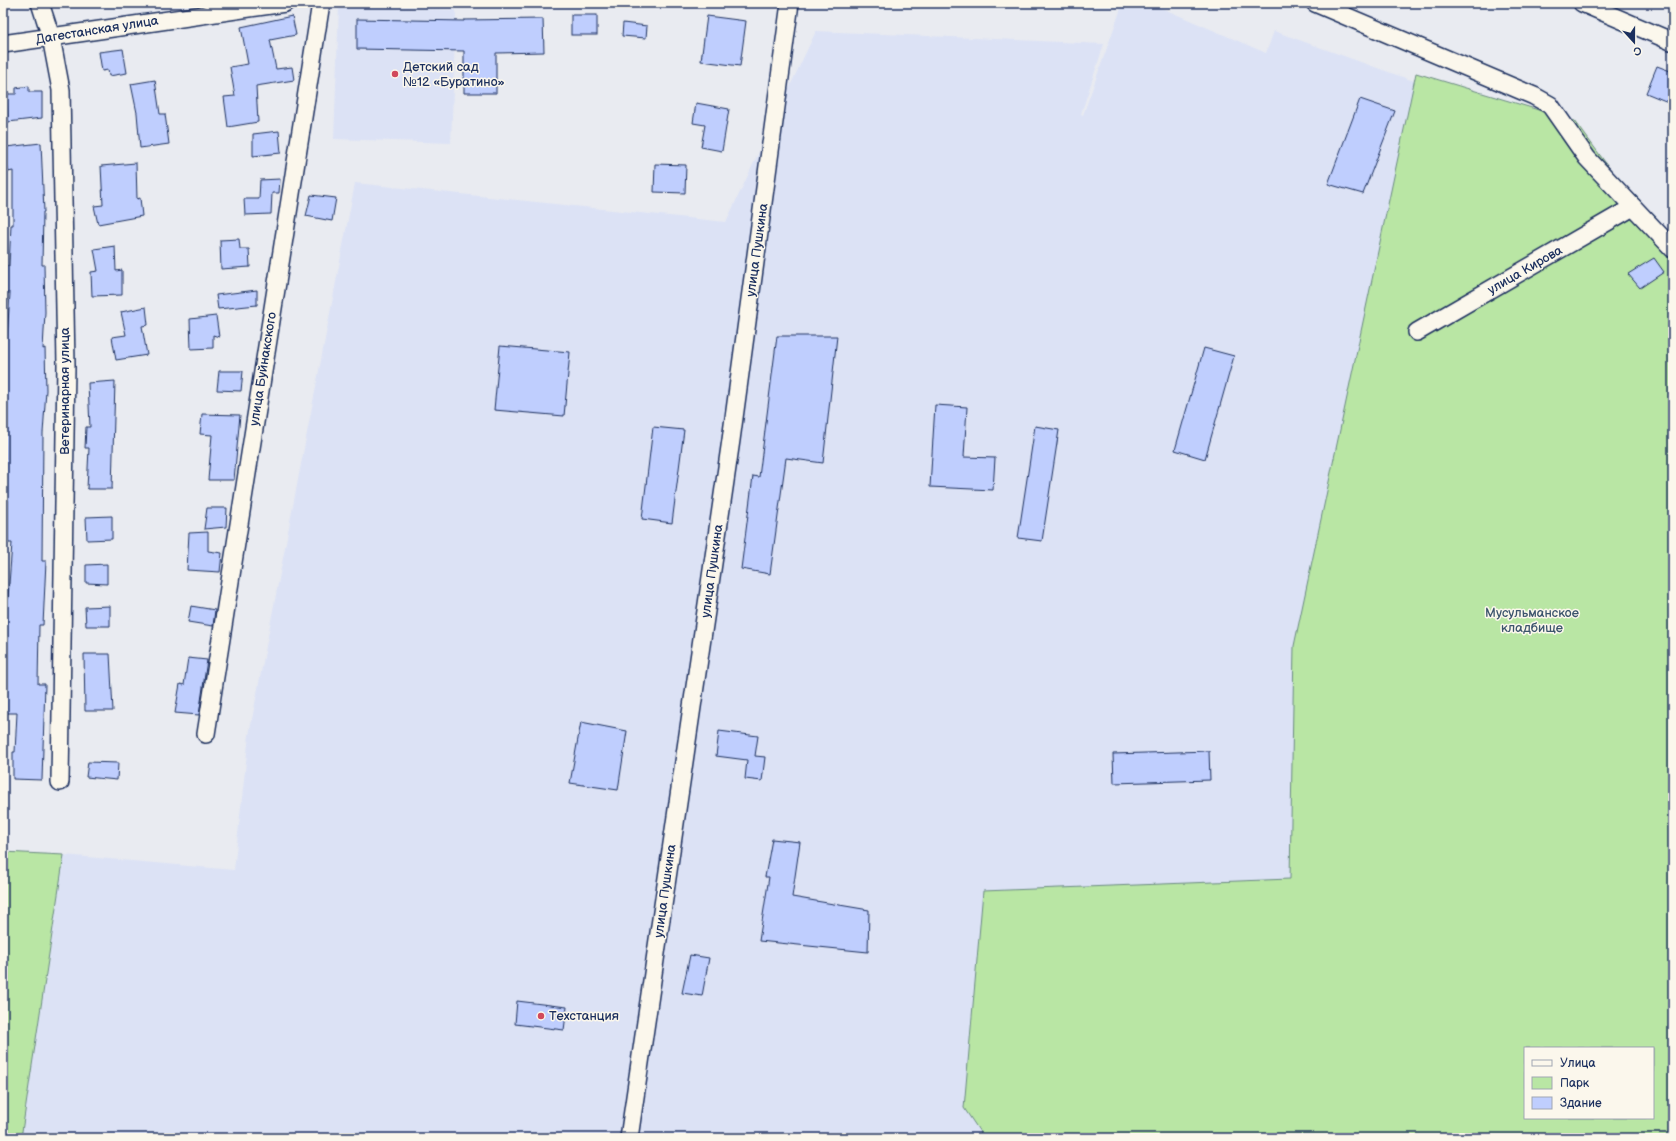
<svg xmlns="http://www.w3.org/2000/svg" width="1676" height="1141" font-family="'Balsamiq Sans',sans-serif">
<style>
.built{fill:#dce2f5}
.green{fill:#b9e6a4;stroke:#6a8a81;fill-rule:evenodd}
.building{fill:#bfcefe;stroke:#1b2f5e}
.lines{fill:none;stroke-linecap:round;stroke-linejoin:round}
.minor-casing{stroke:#1b2f5e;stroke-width:20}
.minor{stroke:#fbf7ec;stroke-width:17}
.poi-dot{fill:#d1495b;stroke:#fbf7ec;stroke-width:1.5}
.labels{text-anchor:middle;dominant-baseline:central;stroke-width:3;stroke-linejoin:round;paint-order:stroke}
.street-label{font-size:13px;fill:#1b2f5e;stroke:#fbf7ec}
.poi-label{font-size:13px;fill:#1b2f5e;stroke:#fbf7ec;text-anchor:start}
.park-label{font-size:13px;fill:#3b546c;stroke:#fbf7ec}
</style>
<rect width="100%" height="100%" fill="#e9ebf1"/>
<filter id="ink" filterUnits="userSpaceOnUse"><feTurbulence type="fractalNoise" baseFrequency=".025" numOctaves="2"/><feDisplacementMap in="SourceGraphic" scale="8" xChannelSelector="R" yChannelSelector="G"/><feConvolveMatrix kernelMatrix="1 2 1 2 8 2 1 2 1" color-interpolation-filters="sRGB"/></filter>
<g filter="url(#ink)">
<g class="built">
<polygon points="1123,3 1150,3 1266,53 1274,31 1422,84 1312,885 1012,1138 21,1138 64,855 234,870 249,735 355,183 726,222 816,31 1104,44 1081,114 1083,115"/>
<polygon points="339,6 456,10 451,143 334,139"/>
</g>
<g class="green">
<path d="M 1416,73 L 1575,121 L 1673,255 L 1673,1138 L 984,1138 L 964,1108 L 983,891 L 1290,879 L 1294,646 ZM 1525,1048 L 1653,1048 L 1653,1118 L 1525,1118 Z"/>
<polygon points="3,852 64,855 21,1138 3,1138"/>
</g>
<g class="building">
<rect x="571" y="15" width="26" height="20"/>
<polygon points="292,16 296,35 270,40 276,69 292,67 294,80 256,86 258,122 228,127 224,97 235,96 230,67 248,64 241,27"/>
<polygon points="707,16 746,21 740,66 701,61"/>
<polygon points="357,19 464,21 464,20 543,19 544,52 496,53 496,93 464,93 464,51 357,49"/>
<polygon points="623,23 647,26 646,38 622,36"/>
<polygon points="123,49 127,73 109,76 108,70 102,71 99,52"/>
<polygon points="1657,66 1673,72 1673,104 1646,93"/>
<polygon points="155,80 160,114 165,114 169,144 140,148 137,113 131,84"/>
<polygon points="29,86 29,92 42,92 42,118 8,122 6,94 16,94 16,88"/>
<polygon points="1360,99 1395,111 1363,194 1328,184"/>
<polygon points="696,103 729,109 722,151 701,147 705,125 693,123"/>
<polygon points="279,131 281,153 253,156 253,134"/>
<polygon points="41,143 44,212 43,212 42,265 44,265 45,312 43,349 45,348 46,390 43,433 42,561 46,561 43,625 39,625 38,684 45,684 42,780 13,779 13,752 15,752 17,713 6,713 5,670 4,670 5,644 7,644 6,598 8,598 12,543 8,543 8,500 6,500 4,415 3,415 3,338 7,338 10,293 6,293 6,266 9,266 11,225 13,225 13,171 8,172 6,147"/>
<polygon points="136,163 137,199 140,198 142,216 98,224 94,206 103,205 101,166"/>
<polygon points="655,164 686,165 685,193 654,192"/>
<polygon points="280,179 279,193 272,193 271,214 245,215 244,199 259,199 260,180"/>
<polygon points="311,195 336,198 332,221 306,216"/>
<polygon points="239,239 240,249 249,249 250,267 221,269 220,240"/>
<polygon points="115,246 116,271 122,270 122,295 92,296 91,272 98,271 94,249"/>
<polygon points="1654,258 1664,272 1640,288 1628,274"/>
<polygon points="257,290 257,305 218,309 216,295"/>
<polygon points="146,307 148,325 142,326 147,355 116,360 112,337 126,335 121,312"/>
<polygon points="216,316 219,337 213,335 213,348 191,349 190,319"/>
<polygon points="777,336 837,336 823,463 786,458 770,574 741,569 753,476 759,477"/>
<polygon points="500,346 570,352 564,416 494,410"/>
<polygon points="1204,348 1234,356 1205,459 1175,450"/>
<polygon points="219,371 243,371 241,391 217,390"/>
<polygon points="115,381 112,489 87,489 89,448 85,448 86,427 90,427 88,383"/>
<polygon points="935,405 967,407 964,457 995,458 993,490 930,487"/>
<polygon points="202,414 240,415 234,480 208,480 212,435 200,434"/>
<polygon points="1035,426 1059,430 1042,541 1018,538"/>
<polygon points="653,427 684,430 672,523 642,519"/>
<polygon points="207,508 227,508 226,527 204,529"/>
<polygon points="112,516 112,539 87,540 86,517"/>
<polygon points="208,532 208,551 222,553 220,572 187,570 189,533"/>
<polygon points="107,564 107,584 86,583 86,565"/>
<polygon points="110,606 110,626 86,626 85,607"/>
<polygon points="191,606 215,610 213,626 188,622"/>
<polygon points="84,654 110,654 113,711 85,711"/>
<polygon points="188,658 207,660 199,715 175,713 180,684 184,685"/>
<polygon points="581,722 627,731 618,790 570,783"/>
<polygon points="719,731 758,736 755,756 765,757 762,781 745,779 747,760 716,756"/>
<polygon points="1209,751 1210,780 1114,783 1113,754"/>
<polygon points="88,762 118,763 117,780 86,777"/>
<polygon points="772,839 800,842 792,897 869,910 868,952 759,941 769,877 765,877"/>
<polygon points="690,955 709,958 702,996 682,993"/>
<polygon points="517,1001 567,1007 564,1030 515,1024"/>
</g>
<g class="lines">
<defs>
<g id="minor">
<polyline points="40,3 51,37 61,90 66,365 60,782"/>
<polyline points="1315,3 1534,96 1550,105 1587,158 1673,249"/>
<polyline points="1582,3 1671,41 1673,40"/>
<polyline points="3,44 285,3"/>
<polyline points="1417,332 1633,207"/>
<polyline points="206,734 321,3"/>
<polyline points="629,1138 731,440 790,3"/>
</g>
</defs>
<use href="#minor" class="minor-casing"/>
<use href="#minor" class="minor"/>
</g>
</g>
<g class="poi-dot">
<circle cx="395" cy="74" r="4"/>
<circle cx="541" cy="1016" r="4"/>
</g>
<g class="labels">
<g class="street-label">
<text transform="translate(97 30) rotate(-9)">Дагестанская улица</text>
<text transform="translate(757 250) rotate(-82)">улица Пушкина</text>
<text transform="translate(1525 270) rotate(-30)">улица Кирова</text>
<text transform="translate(263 369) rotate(-81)">улица Буйнакского</text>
<text transform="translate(65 391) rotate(-90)">Ветеринарная улица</text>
<text transform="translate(712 571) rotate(-82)">улица Пушкина</text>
<text transform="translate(665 891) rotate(-82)">улица Пушкина</text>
</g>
<g class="poi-label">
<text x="403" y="67">Детский сад<tspan x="403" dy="15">№12 «Буратино»</tspan></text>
<text x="549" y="1016">Техстанция</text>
</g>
<g class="park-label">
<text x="1532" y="613">Мусульманское<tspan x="1532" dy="15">кладбище</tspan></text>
</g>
</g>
<rect width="1676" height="1141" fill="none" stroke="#fbf7ec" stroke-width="16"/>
<rect x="8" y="8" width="1660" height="1125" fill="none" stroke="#1b2f5e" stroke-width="1.5" filter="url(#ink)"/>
<rect x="1524" y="1047" width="130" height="72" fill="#fbf7ec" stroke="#a1a7b3"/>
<rect x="1532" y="1060" width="20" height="6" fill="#fbf7ec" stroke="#a1a7b3"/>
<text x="1560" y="1067" font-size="12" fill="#1b2f5e">Улица</text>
<rect x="1532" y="1077" width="20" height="12" fill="#b9e6a4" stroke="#a1a7b3"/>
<text x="1560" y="1087" font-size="12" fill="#1b2f5e">Парк</text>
<rect x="1532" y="1097" width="20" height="12" fill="#bfcefe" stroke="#a1a7b3"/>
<text x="1560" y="1107" font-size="12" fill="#1b2f5e">Здание</text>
<g transform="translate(1634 42) rotate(159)" stroke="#fbf7ec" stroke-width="3" paint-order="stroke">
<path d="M0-3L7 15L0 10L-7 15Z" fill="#1b2f5e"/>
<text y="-6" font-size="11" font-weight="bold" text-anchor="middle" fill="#1b2f5e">С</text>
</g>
</svg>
